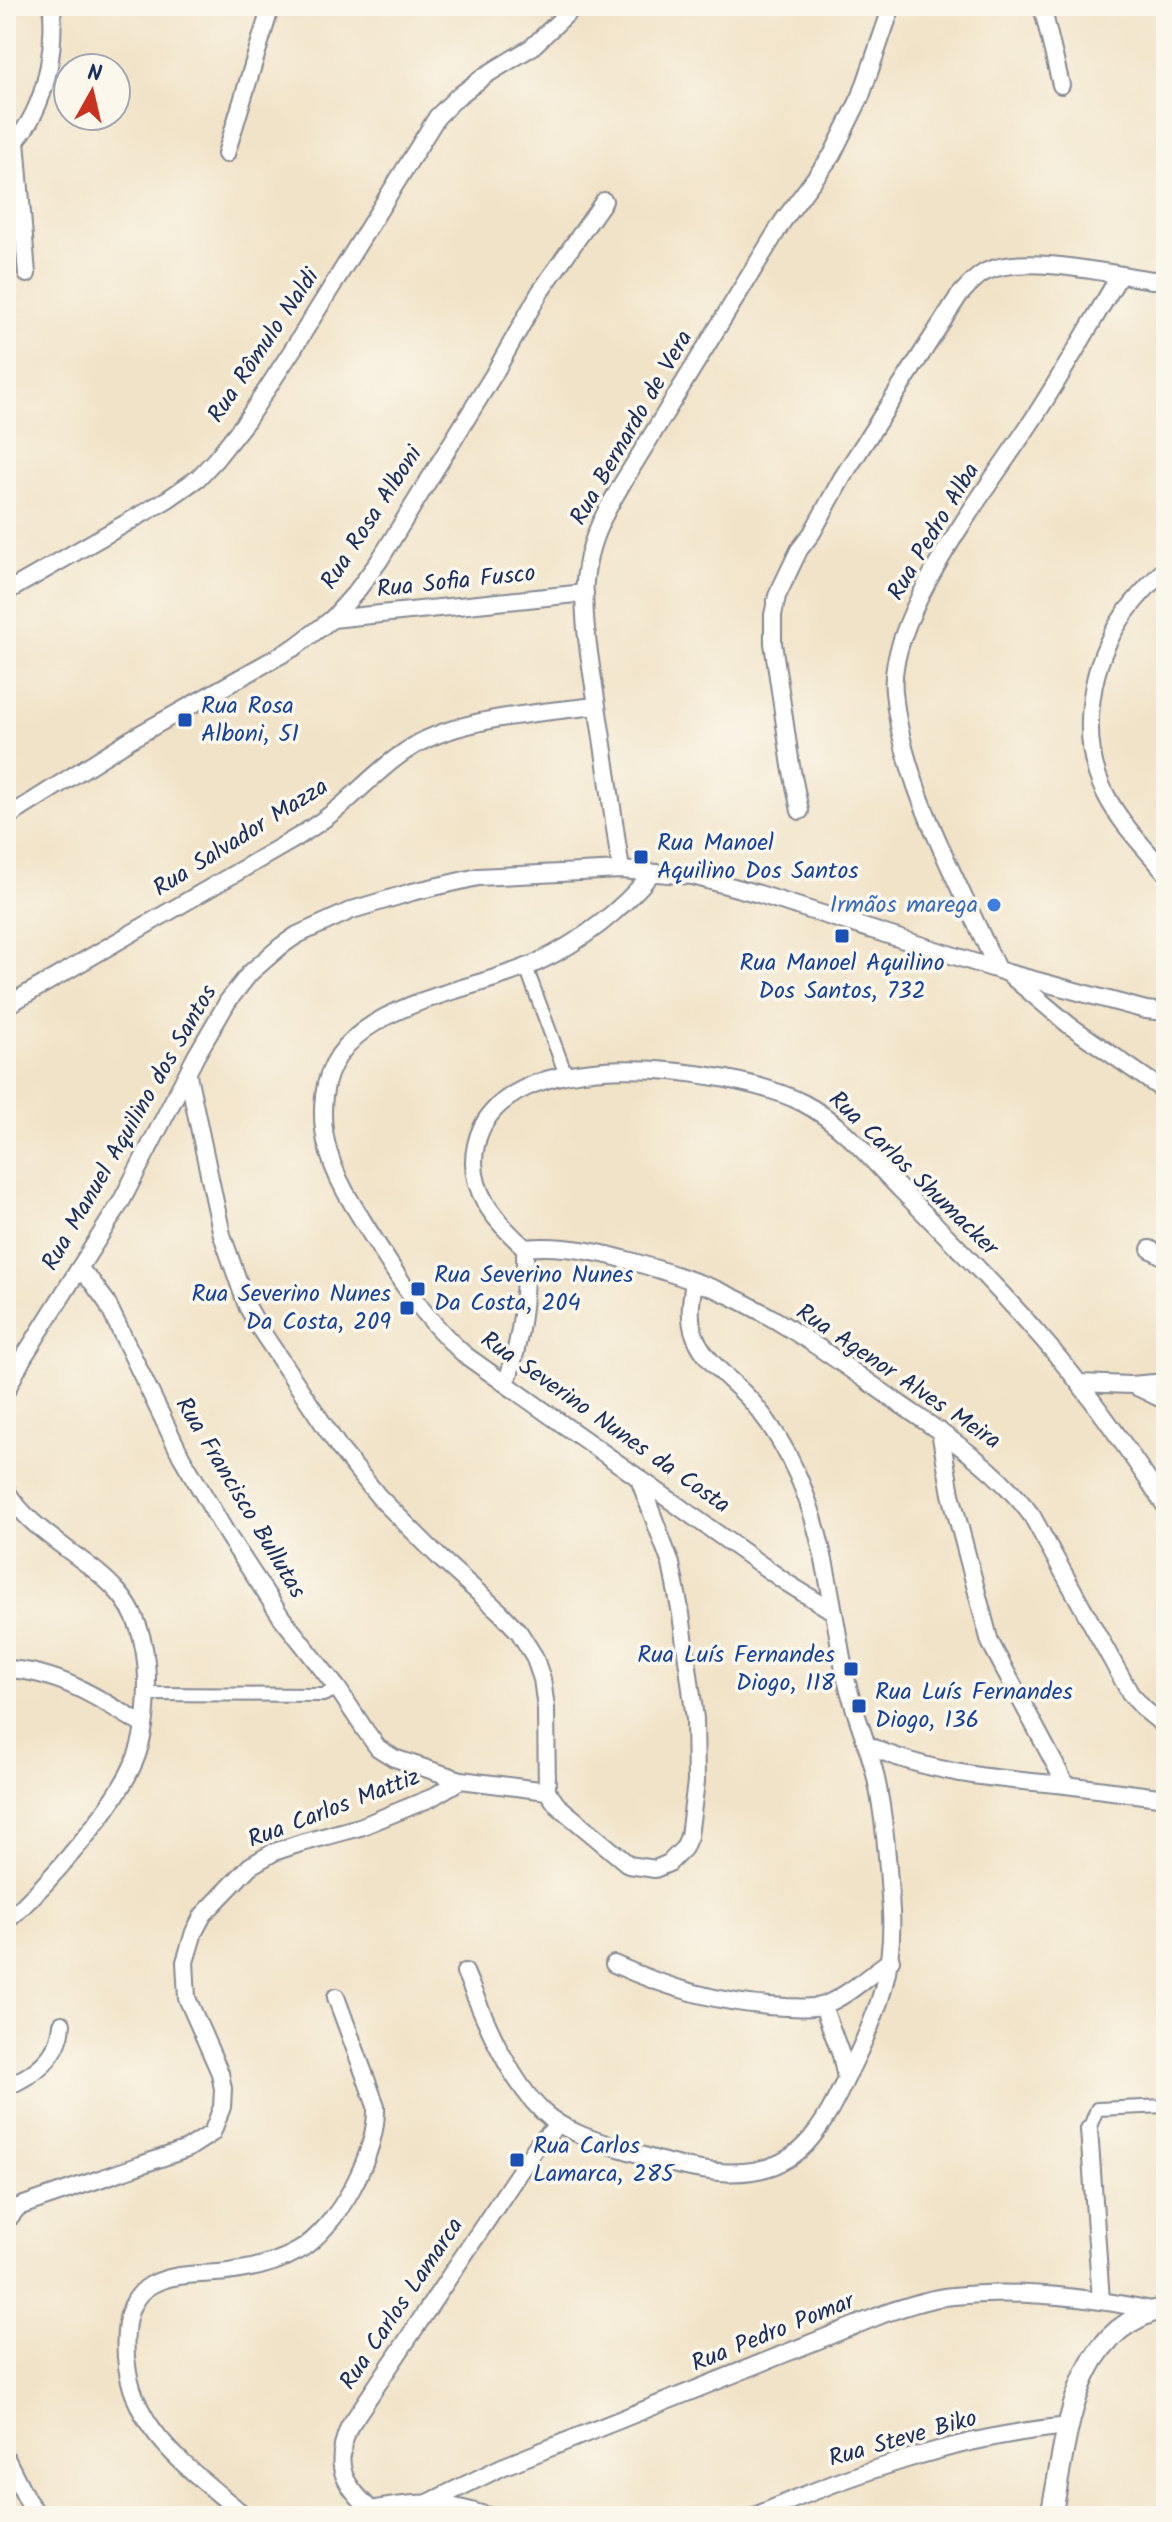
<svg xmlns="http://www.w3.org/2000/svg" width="1172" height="2522" font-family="Kalam,sans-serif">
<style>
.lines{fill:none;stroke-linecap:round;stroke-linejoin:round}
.pedestrian-casing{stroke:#868992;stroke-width:16}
.minor-casing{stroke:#868992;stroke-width:20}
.tertiary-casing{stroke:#868992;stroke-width:24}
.pedestrian{stroke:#fff;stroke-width:12}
.minor{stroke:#fff;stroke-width:16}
.tertiary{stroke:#fff;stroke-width:20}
.transit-dot{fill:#1a4fb4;stroke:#fbf7ec;stroke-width:3}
.shop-dot{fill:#3f7fe0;stroke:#fbf7ec;stroke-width:3}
.labels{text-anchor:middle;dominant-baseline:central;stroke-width:7;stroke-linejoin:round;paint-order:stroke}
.street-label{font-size:24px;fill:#1b2f5e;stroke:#fbf7ec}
.transit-label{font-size:24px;fill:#164399;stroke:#fbf7ec;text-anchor:start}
.shop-label{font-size:24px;fill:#366cbe;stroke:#fbf7ec;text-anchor:end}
</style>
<rect width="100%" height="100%" fill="#fbf7ec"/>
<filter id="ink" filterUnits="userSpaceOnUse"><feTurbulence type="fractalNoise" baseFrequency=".0125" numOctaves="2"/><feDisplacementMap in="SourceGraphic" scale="16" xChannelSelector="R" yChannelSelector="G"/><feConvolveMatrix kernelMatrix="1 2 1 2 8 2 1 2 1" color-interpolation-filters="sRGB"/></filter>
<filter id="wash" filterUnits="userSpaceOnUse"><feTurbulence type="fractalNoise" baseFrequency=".006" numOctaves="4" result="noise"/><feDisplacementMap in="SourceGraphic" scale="32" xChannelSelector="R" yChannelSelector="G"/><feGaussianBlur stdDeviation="1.8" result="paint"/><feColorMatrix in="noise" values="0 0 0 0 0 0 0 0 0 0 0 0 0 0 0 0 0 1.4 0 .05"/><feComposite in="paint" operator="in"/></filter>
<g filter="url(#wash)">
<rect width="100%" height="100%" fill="#f1e3c7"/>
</g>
<g filter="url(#ink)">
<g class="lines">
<defs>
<g id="pedestrian">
<polyline points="526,967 566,1075"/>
<polyline points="147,1694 323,1695 338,1689"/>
<polyline points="1089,2129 1097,2109 1166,2106"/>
</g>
<g id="minor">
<polyline points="1042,6 1061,85"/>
<polyline points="16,141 27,274"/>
<path d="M 6,151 C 45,115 55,57 52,6"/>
<polyline points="226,154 271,6"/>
<path d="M 1166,568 C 1148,586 1131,603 1118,624 C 1088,672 1079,744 1106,795 C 1121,824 1145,848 1166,873"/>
<polyline points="6,592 168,499 198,478 215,460 246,421 295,346 437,117 456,98 486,75 532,47 575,6"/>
<polyline points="332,619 585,593"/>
<path d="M 800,811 L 791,766 L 773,643 L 773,615 L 777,596 L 799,550 L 812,533 L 842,478 L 958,297 C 966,288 974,278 985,272 C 1024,253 1109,274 1152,280 L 1166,279"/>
<polyline points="6,818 131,739 295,647 332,619 356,592 379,561 494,374 540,292 604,201"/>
<path d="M 621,870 C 613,816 606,761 597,706 C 591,663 579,609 587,566 C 592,534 607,509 623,482 L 783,221 L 832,155 L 861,96 L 892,6"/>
<path d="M 652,873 C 622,910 581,942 538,962 C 469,995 334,1002 324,1096 C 319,1136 332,1171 353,1205 C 387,1260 417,1313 465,1355 L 787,1583 L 834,1612"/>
<path d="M 997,969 C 960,884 902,785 894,692 C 886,614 997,477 1039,410 C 1067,366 1093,320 1120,275"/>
<polyline points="1011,976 1069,1025 1166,1092"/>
<path d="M 6,1006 L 296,838 C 315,826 333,814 350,798 C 370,780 389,761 412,747 C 458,718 543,712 597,706"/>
<polyline points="188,1075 222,1235 247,1306 260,1329 340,1449 379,1497 441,1559 500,1612 519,1632 534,1656 542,1679 546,1708 547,1791 557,1805 629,1865 655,1869 669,1863 684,1848 689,1836 696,1782 695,1719 681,1614 671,1564 639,1479"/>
<path d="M 525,1248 C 561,1244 600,1252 634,1262 C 661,1270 689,1279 715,1289 C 779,1316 841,1363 897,1402 C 946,1436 996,1467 1032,1516 L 1130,1693 L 1144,1709 L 1166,1727"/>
<polyline points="1150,1249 1166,1258"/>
<polyline points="79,1269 92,1282 106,1301 181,1456 228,1536 282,1618 338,1689 365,1730 378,1748 394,1758 461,1780"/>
<polyline points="1079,1383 1131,1385 1166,1382"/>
<path d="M 506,1384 C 522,1338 526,1296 525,1248 C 495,1221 466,1189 476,1145 C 499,1036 731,1066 803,1103 C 842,1123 872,1161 902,1191 C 949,1238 996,1286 1040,1336 C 1087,1389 1127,1448 1166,1507"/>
<polyline points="1135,1386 1166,1401"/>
<polyline points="6,1391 23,1358 121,1202 196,1056 228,1001 250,973 281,946 297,935 352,910 412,892 478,877 621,870 693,876 759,894 1008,973 1146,1010 1166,1012"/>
<polyline points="940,1431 951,1494 990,1642 1066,1785 1166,1798"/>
<path d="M 6,1490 C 32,1534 85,1555 118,1592 C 139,1615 146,1646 147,1677 C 147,1703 146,1729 137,1755 C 119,1805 46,1886 6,1922"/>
<path d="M 6,1669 C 58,1671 101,1699 144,1726"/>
<path d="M 867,1745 C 929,1774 999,1779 1066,1785"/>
<path d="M 614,1964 C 669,1989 727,2005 787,2007 C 798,2007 814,2009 824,2005 C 848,1996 870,1974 891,1960"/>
<path d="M 465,1972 C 484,2017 507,2077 542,2111 C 566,2134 604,2143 635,2153 C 686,2170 762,2190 805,2145 C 827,2122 840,2091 854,2062 C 879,2010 894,1970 891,1911 C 888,1866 885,1817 875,1774 C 867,1740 852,1708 845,1674 C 832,1608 825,1536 797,1474 C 786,1449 771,1424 753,1403 C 735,1382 705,1363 695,1336 C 688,1319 691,1300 694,1282"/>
<polyline points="823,2006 841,2055 846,2078"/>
<path d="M 6,2087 C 34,2075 60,2057 62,2024"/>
<polyline points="1089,2129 1101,2301"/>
<polyline points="6,2222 18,2207 187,2149 212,2133 222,2107 223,2089 220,2073 187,1998 185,1962 194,1932 203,1915 250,1866 274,1852 301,1843 360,1827 431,1798 461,1780 547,1791"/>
<polyline points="6,2458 27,2500 39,2516"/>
<path d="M 430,2502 L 502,2467 L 886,2313 C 908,2306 930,2298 953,2296 C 1018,2289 1088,2297 1152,2310"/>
<path d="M 371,2510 C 419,2501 441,2500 488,2516"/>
<path d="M 245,2516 C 183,2463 119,2423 126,2332 C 127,2314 134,2295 151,2285 C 176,2271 207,2276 234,2271 C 255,2268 279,2262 298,2251 C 338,2227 378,2153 376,2106 L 336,1997"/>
<path d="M 377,2516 C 346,2485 331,2471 349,2427 L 538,2144 L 558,2125"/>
<path d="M 755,2516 C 851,2473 965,2435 1070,2426"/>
<polyline points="1155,2516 1166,2514"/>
</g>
<path id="tertiary" d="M 1051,2516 C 1068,2437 1070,2328 1166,2308"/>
</defs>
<use href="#pedestrian" class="pedestrian-casing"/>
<use href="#minor" class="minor-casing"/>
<use href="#tertiary" class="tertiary-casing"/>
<use href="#pedestrian" class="pedestrian"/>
<use href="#minor" class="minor"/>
<use href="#tertiary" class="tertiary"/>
</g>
</g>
<g class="transit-dot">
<rect x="177" y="712" width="16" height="16" rx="4"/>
<rect x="633" y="849" width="16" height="16" rx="4"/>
<rect x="834" y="928" width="16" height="16" rx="4"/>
<rect x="410" y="1281" width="16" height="16" rx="4"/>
<rect x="399" y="1300" width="16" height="16" rx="4"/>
<rect x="843" y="1661" width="16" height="16" rx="4"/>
<rect x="851" y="1698" width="16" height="16" rx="4"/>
<rect x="509" y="2152" width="16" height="16" rx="4"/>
</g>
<circle class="shop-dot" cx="994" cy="905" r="8"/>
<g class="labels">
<g class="street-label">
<text transform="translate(264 346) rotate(-56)">Rua Rômulo Naldi</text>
<text transform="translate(632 428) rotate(-60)">Rua Bernardo de Vera</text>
<text transform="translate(372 518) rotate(-57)">Rua Rosa Alboni</text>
<text transform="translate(934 532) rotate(-59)">Rua Pedro Alba</text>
<text transform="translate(456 582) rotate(-6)">Rua Sofia Fusco</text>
<text transform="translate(241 838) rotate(-32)">Rua Salvador Mazza</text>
<text transform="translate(130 1128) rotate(-60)">Rua Manuel Aquilino dos Santos</text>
<text transform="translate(913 1174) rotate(44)">Rua Carlos Shumacker</text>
<text transform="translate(898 1377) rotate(34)">Rua Agenor Alves Meira</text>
<text transform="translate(605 1423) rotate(35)">Rua Severino Nunes da Costa</text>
<text transform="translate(240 1498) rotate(59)">Rua Francisco Bullutas</text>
<text transform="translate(334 1809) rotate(-21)">Rua Carlos Mattiz</text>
<text transform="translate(402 2304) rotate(-56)">Rua Carlos Lamarca</text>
<text transform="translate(773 2333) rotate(-22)">Rua Pedro Pomar</text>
<text transform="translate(903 2439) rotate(-16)">Rua Steve Biko</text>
</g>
<g class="transit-label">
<text x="201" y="706">Rua Rosa<tspan x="201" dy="28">Alboni, 51</tspan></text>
<text x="657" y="843">Rua Manoel<tspan x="657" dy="28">Aquilino Dos Santos</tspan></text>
<text x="842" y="963" text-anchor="middle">Rua Manoel Aquilino<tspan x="842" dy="28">Dos Santos, 732</tspan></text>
<text x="434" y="1275">Rua Severino Nunes<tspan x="434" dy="28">Da Costa, 204</tspan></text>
<text x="391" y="1294" text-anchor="end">Rua Severino Nunes<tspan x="391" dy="28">Da Costa, 209</tspan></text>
<text x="835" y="1655" text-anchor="end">Rua Luís Fernandes<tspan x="835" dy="28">Diogo, 118</tspan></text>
<text x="875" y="1692">Rua Luís Fernandes<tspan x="875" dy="28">Diogo, 136</tspan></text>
<text x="533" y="2146">Rua Carlos<tspan x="533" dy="28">Lamarca, 285</tspan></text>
</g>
<g class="shop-label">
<text x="978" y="905">Irmãos marega</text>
</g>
</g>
<rect width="1172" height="2522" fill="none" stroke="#fbf7ec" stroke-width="32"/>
<g transform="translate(92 92) rotate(8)"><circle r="38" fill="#fbf7ec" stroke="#a1a7b3" stroke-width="2"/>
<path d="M0-6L14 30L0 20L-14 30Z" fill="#c8321e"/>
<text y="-12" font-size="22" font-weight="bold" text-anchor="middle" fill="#1b2f5e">N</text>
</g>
</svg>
